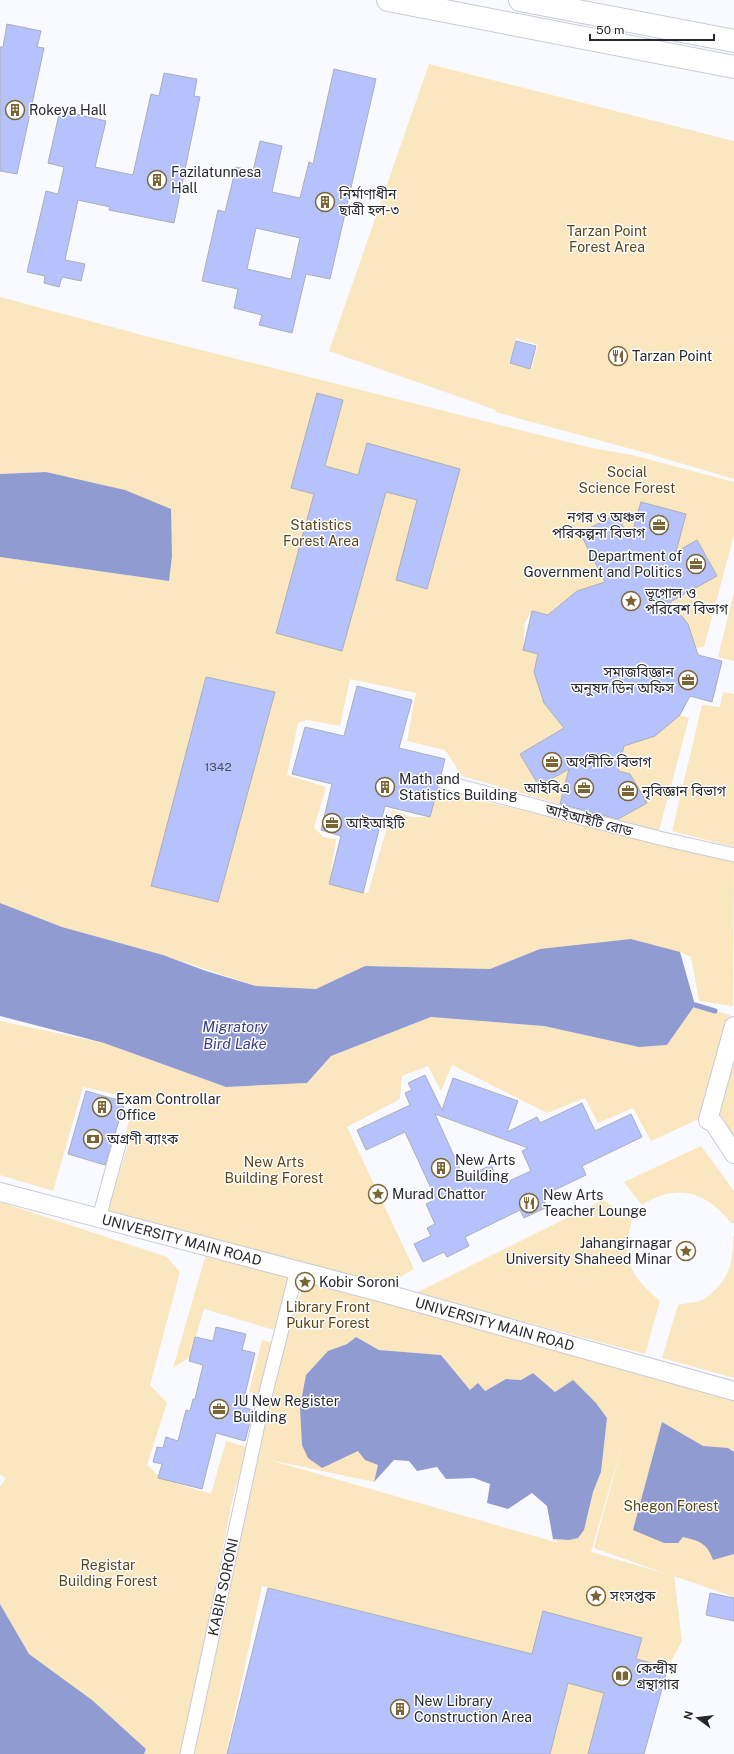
<svg xmlns="http://www.w3.org/2000/svg" width="734" height="1754" font-family="'Public Sans','Noto Sans Bengali',sans-serif">
<style>
.green{fill:#fae6bf;fill-rule:evenodd}
.water{fill:#909bd2}
.lines{fill:none;stroke-linecap:round;stroke-linejoin:round}
.stream{stroke:#909bd2;stroke-width:5}
.building{fill:#b6c2fb;stroke:#abaeba;fill-rule:evenodd}
.street-casing{stroke:#c8cbd8;stroke-width:15}
.secondary-casing{stroke:#c8cbd8;stroke-width:20}
.highway-casing{stroke:#c8cbd8;stroke-width:24}
.street{stroke:#fff;stroke-width:13}
.secondary{stroke:#fff;stroke-width:18}
.highway{stroke:#fff;stroke-width:22}
.labels{text-anchor:middle;dominant-baseline:central;stroke-width:3;stroke-linejoin:round;paint-order:stroke}
.number-label{font-size:12px;fill:#4b4e60}
.poi-label{font-size:14px;fill:#27282d;stroke:#fff;text-anchor:start}
.park-label{font-size:14px;fill:#5a4518;stroke:#fff}
.street-label{font-size:14px;fill:#27282d;stroke:#fff}
.water-label{font-size:15px;font-style:italic;fill:#394084;stroke:#fff}
</style>
<rect width="100%" height="100%" fill="#f9faff"/>
<g class="green">
<path d="M 429,64 L 734,141 L 734,479 L 646,453 L 495,412 L 496,410 L 329,351 ZM 516,338 L 538,345 L 531,370 L 509,363 Z"/>
<polygon points="0,297 142,335 592,448 632,455 734,482 734,535 704,647 695,648 688,624 668,599 697,540 676,552 686,514 641,502 630,540 617,514 580,533 597,567 628,552 608,581 577,591 549,616 532,611 525,622 523,650 538,654 534,672 544,703 564,727 572,758 556,732 520,754 539,786 569,769 560,804 462,776 445,750 407,741 416,693 350,679 340,726 307,720 298,723 287,775 326,787 314,828 324,837 336,839 329,884 368,893 392,810 412,817 430,817 437,790 734,861 733,1006 699,1001 691,957 680,952 540,949 490,969 365,966 316,989 256,986 163,955 62,927 0,903 0,557 169,581 170,509 111,487 46,472 0,474"/>
<polygon points="734,592 734,661 718,657"/>
<polygon points="723,692 734,694 734,847 672,831 702,705 720,707"/>
<polygon points="680,715 689,718 657,838 590,820 596,796 612,823 646,803 618,771 624,745 655,736"/>
<polygon points="695,1005 730,1015 703,1117 651,1141 633,1108 598,1123 585,1098 547,1113 452,1065 441,1091 428,1066 402,1076 400,1099 347,1127 414,1269 382,1288 107,1213 127,1148 125,1135 135,1099 83,1087 53,1191 0,1175 0,1021 104,1043 226,1087 307,1083 331,1056 431,1017 544,1026 639,1047 667,1045"/>
<polygon points="734,1048 734,1154 714,1123"/>
<path d="M 701,1146 L 734,1191 L 734,1223 L 731,1223 C 707,1192 677,1182 642,1205 L 624,1182 Z"/>
<path d="M 603,1200 L 632,1220 C 621,1259 630,1276 660,1301 L 645,1354 L 416,1293 Z"/>
<polygon points="0,1202 167,1257 180,1272 150,1385 167,1403 147,1465 162,1479 211,1494 226,1441 247,1447 232,1501 183,1754 144,1754 146,1749 92,1700 29,1654 0,1604 0,1487 6,1478 0,1474"/>
<path d="M 733,1236 L 734,1236 L 734,1378 L 662,1358 L 678,1305 C 686,1303 695,1303 702,1300 C 708,1297 712,1293 717,1288 C 732,1272 733,1257 733,1236 Z"/>
<polygon points="206,1254 288,1277 274,1330 204,1309 190,1357 173,1368"/>
<path d="M 310,1276 L 734,1391 L 734,1597 L 674,1576 L 682,1641 L 668,1667 L 636,1659 L 642,1638 L 543,1611 L 535,1642 L 585,1656 L 604,1693 L 588,1754 L 550,1754 L 573,1664 L 262,1586 L 226,1754 L 187,1754 L 281,1332 ZM 356,1337 L 379,1350 L 441,1355 L 470,1390 L 484,1391 L 506,1379 L 521,1380 L 533,1373 L 555,1392 L 602,1412 L 607,1418 L 601,1472 L 593,1492 L 569,1540 L 553,1539 L 559,1543 L 266,1459 L 374,1482 L 378,1465 L 365,1460 L 358,1450 L 328,1351 L 347,1344 ZM 625,1434 L 594,1548 L 667,1574 L 591,1552 Z"/>
<polygon points="262,1340 275,1343 262,1395 249,1392"/>
</g>
<g class="water">
<polygon points="46,472 125,490 171,509 172,556 169,581 0,557 0,474"/>
<polygon points="0,903 62,927 163,955 206,971 256,986 316,989 365,966 490,969 540,949 631,939 680,952 695,1005 667,1045 639,1047 544,1026 431,1017 331,1056 307,1083 226,1087 104,1043 0,1016"/>
<polygon points="356,1337 379,1350 441,1355 470,1390 478,1383 485,1391 506,1379 521,1380 533,1373 555,1392 573,1380 596,1403 607,1418 601,1472 593,1492 584,1530 578,1538 569,1540 553,1539 547,1506 532,1493 508,1509 487,1503 490,1484 474,1478 446,1479 437,1467 417,1471 409,1461 394,1460 374,1482 378,1465 365,1460 358,1451 322,1468 308,1458 302,1445 300,1407 306,1375 328,1351 347,1344"/>
<path d="M 662,1422 L 703,1446 L 728,1448 L 734,1452 L 734,1554 L 713,1560 C 707,1543 700,1541 683,1537 L 678,1543 L 664,1543 L 633,1530 Z"/>
<polygon points="0,1604 29,1654 92,1700 146,1749 144,1754 0,1754"/>
</g>
<g class="lines">
<polyline class="stream" points="695,1005 715,1011"/>
</g>
<g class="building">
<polygon points="7,24 41,31 37,47 44,48 17,174 0,171 0,47 3,47"/>
<path d="M 334,69 L 376,79 L 330,279 L 306,274 L 292,333 L 259,325 L 262,315 L 234,308 L 238,289 L 202,281 L 218,210 L 225,212 L 236,167 L 253,171 L 260,141 L 282,146 L 272,192 L 300,198 L 309,162 L 313,164 ZM 256,228 L 300,238 L 291,279 L 247,269 Z"/>
<polygon points="164,73 197,79 194,96 200,97 174,223 109,210 110,207 78,200 65,260 85,264 81,281 62,277 59,287 44,283 45,276 27,272 46,191 58,194 64,167 48,163 60,110 106,121 95,167 133,175 151,94 159,96"/>
<polygon points="516,341 536,346 530,369 510,363"/>
<polygon points="317,393 343,400 325,466 358,475 367,443 460,469 427,589 396,580 417,500 386,492 342,651 276,633 314,494 291,488"/>
<polygon points="641,502 686,514 676,552 697,540 717,576 670,602 688,624 698,655 722,661 712,702 690,696 680,715 655,736 624,746 618,771 630,774 647,803 618,819 560,804 569,769 539,786 520,754 564,728 544,703 534,672 538,654 523,650 532,611 548,615 577,591 605,582 580,533 617,514 630,540"/>
<polygon points="206,677 275,692 218,902 151,886"/>
<polygon points="357,686 412,700 399,748 445,759 441,775 436,780 438,787 430,817 385,806 363,893 329,884 341,836 321,830 332,784 292,774 305,727 344,736"/>
<path d="M 425,1075 L 442,1110 L 453,1078 L 518,1101 L 507,1132 L 537,1117 L 540,1123 L 582,1103 L 595,1131 L 631,1114 L 642,1137 L 582,1166 L 586,1175 L 542,1196 L 547,1207 L 524,1218 L 520,1210 L 465,1237 L 469,1246 L 447,1257 L 444,1252 L 423,1262 L 414,1244 L 431,1236 L 427,1228 L 435,1224 L 426,1204 L 436,1199 L 405,1132 L 366,1150 L 357,1130 L 410,1105 L 405,1093 L 412,1090 L 408,1083 ZM 435,1114 L 528,1148 L 522,1151 L 531,1171 L 500,1185 L 491,1165 L 464,1178 Z"/>
<polygon points="86,1091 125,1102 105,1165 68,1154"/>
<polygon points="216,1327 246,1334 242,1350 255,1353 242,1407 253,1410 245,1441 216,1433 202,1489 158,1478 162,1464 153,1462 157,1447 163,1448 166,1437 178,1441 186,1410 190,1411 193,1399 195,1399 203,1365 189,1361 195,1337 213,1341"/>
<polygon points="268,1588 532,1654 543,1611 642,1638 636,1659 668,1667 644,1754 588,1754 604,1693 568,1683 550,1754 227,1754"/>
<polygon points="710,1593 734,1598 734,1621 706,1615"/>
</g>
<g class="lines">
<defs>
<g id="street">
<polyline points="444,782 659,838 734,855"/>
<polyline points="99,1218 120,1141"/>
<polyline points="187,1754 259,1420 297,1270"/>
</g>
<g id="secondary">
<polyline points="734,1026 708,1120 714,1123 734,1154"/>
<path id="s1" d="M 0,1192 L 387,1294 L 734,1391"/>
</g>
<g id="highway">
<polyline points="388,0 734,67"/>
<polyline points="520,0 734,41"/>
</g>
</defs>
<use href="#street" class="street-casing"/>
<use href="#secondary" class="secondary-casing"/>
<use href="#highway" class="highway-casing"/>
<use href="#street" class="street"/>
<use href="#secondary" class="secondary"/>
<use href="#highway" class="highway"/>
</g>
<defs>
<symbol id="building-ring" viewBox="-11 -11 22 22"><circle r="9.5" fill="#fff" stroke="#7c6535" stroke-width="1.5"/><path d="M-4-6H4V6H1V3H-1V6H-4ZM-2.5-4.3h1.7v1.8h-1.7ZM.8-4.3h1.7v1.8H.8ZM-2.5-1h1.7V.8h-1.7ZM.8-1h1.7V.8H.8Z" fill="#7c6535"/></symbol>
<symbol id="restaurant-ring" viewBox="-11 -11 22 22"><circle r="9.5" fill="#fff" stroke="#7c6535" stroke-width="1.5"/><path d="M-5-6h1v4h1v-4h1v4h1v-4h1v5L-1.5 .5V6h-2V.5L-5-1ZM5-6V6H3V1.5H1.5Q1.5-4 5-6Z" fill="#7c6535"/></symbol>
<symbol id="office-ring" viewBox="-11 -11 22 22"><circle r="9.5" fill="#fff" stroke="#7c6535" stroke-width="1.5"/><path d="M-6-3h4V-5.5h4V-3h4V5H-6ZM-1-4.5V-3h2v-1.5ZM-6 0V1H6V0Z" fill="#7c6535"/></symbol>
<symbol id="sight-ring" viewBox="-11 -11 22 22"><circle r="9.5" fill="#fff" stroke="#7c6535" stroke-width="1.5"/><path d="M0-6L1.8-2.2L6-1.7L2.9 1.2L3.7 5.4L0 3.3L-3.7 5.4L-2.9 1.2L-6-1.7L-1.8-2.2Z" fill="#7c6535"/></symbol>
<symbol id="bank-ring" viewBox="-11 -11 22 22"><circle r="9.5" fill="#fff" stroke="#7c6535" stroke-width="1.5"/><path d="M-6-4H6V4H-6ZM0-2.3a2.3 2.3 0 1 0 0 4.6a2.3 2.3 0 1 0 0-4.6Z" fill="#7c6535"/></symbol>
<symbol id="library-ring" viewBox="-11 -11 22 22"><circle r="9.5" fill="#fff" stroke="#7c6535" stroke-width="1.5"/><path d="M-6-4Q-3-5.5-.7-3.5V5Q-3 3-6 4ZM6-4Q3-5.5 .7-3.5V5Q3 3 6 4Z" fill="#7c6535"/></symbol>
</defs>
<g fill-rule="evenodd">
<use href="#building-ring" x="4" y="99" width="22" height="22"/>
<use href="#building-ring" x="146" y="169" width="22" height="22"/>
<use href="#building-ring" x="314" y="191" width="22" height="22"/>
<use href="#restaurant-ring" x="607" y="345" width="22" height="22"/>
<use href="#office-ring" x="648" y="514" width="22" height="22"/>
<use href="#office-ring" x="685" y="553" width="22" height="22"/>
<use href="#sight-ring" x="620" y="590" width="22" height="22"/>
<use href="#office-ring" x="677" y="669" width="22" height="22"/>
<use href="#office-ring" x="541" y="751" width="22" height="22"/>
<use href="#building-ring" x="374" y="776" width="22" height="22"/>
<use href="#office-ring" x="573" y="777" width="22" height="22"/>
<use href="#office-ring" x="617" y="780" width="22" height="22"/>
<use href="#office-ring" x="321" y="812" width="22" height="22"/>
<use href="#building-ring" x="91" y="1096" width="22" height="22"/>
<use href="#bank-ring" x="82" y="1128" width="22" height="22"/>
<use href="#building-ring" x="430" y="1157" width="22" height="22"/>
<use href="#sight-ring" x="367" y="1183" width="22" height="22"/>
<use href="#restaurant-ring" x="518" y="1192" width="22" height="22"/>
<use href="#sight-ring" x="675" y="1240" width="22" height="22"/>
<use href="#sight-ring" x="294" y="1271" width="22" height="22"/>
<use href="#office-ring" x="208" y="1398" width="22" height="22"/>
<use href="#sight-ring" x="585" y="1585" width="22" height="22"/>
<use href="#library-ring" x="611" y="1665" width="22" height="22"/>
<use href="#building-ring" x="389" y="1698" width="22" height="22"/>
</g>
<g class="labels">
<g class="number-label">
<text x="218" y="767">1342</text>
</g>
<g class="poi-label">
<text x="29" y="110">Rokeya Hall</text>
<text x="171" y="172">Fazilatunnesa<tspan x="171" dy="16">Hall</tspan></text>
<text x="339" y="194">নির্মাণাধীন<tspan x="339" dy="16">ছাত্রী হল-৩</tspan></text>
<text x="632" y="356">Tarzan Point</text>
<text x="645" y="517" text-anchor="end">নগর ও অঞ্চল<tspan x="645" dy="16">পরিকল্পনা বিভাগ</tspan></text>
<text x="682" y="556" text-anchor="end">Department of<tspan x="682" dy="16">Government and Politics</tspan></text>
<text x="645" y="593">ভূগোল ও<tspan x="645" dy="16">পরিবেশ বিভাগ</tspan></text>
<text x="674" y="672" text-anchor="end">সমাজবিজ্ঞান<tspan x="674" dy="16">অনুষদ ডিন অফিস</tspan></text>
<text x="566" y="762">অর্থনীতি বিভাগ</text>
<text x="399" y="779">Math and<tspan x="399" dy="16">Statistics Building</tspan></text>
<text x="570" y="788" text-anchor="end">আইবিএ</text>
<text x="642" y="791">নৃবিজ্ঞান বিভাগ</text>
<text x="346" y="823">আইআইটি</text>
<text x="116" y="1099">Exam Controllar<tspan x="116" dy="16">Office</tspan></text>
<text x="107" y="1139">অগ্রণী ব্যাংক</text>
<text x="455" y="1160">New Arts<tspan x="455" dy="16">Building</tspan></text>
<text x="392" y="1194">Murad Chattor</text>
<text x="543" y="1195">New Arts<tspan x="543" dy="16">Teacher Lounge</tspan></text>
<text x="672" y="1243" text-anchor="end">Jahangirnagar<tspan x="672" dy="16">University Shaheed Minar</tspan></text>
<text x="319" y="1282">Kobir Soroni</text>
<text x="233" y="1401">JU New Register<tspan x="233" dy="16">Building</tspan></text>
<text x="610" y="1596">সংসপ্তক</text>
<text x="636" y="1668">কেন্দ্রীয়<tspan x="636" dy="16">গ্রন্থাগার</tspan></text>
<text x="414" y="1701">New Library<tspan x="414" dy="16">Construction Area</tspan></text>
</g>
<g class="park-label">
<text x="607" y="231">Tarzan Point<tspan x="607" dy="16">Forest Area</tspan></text>
<text x="627" y="472">Social<tspan x="627" dy="16">Science Forest</tspan></text>
<text x="321" y="525">Statistics<tspan x="321" dy="16">Forest Area</tspan></text>
<text x="274" y="1162">New Arts<tspan x="274" dy="16">Building Forest</tspan></text>
<text x="328" y="1307">Library Front<tspan x="328" dy="16">Pukur Forest</tspan></text>
<text x="671" y="1506">Shegon Forest</text>
<text x="108" y="1565">Registar<tspan x="108" dy="16">Building Forest</tspan></text>
</g>
<g class="street-label">
<text transform="translate(589 820) rotate(15)">আইআইটি রোড</text>
<text stroke="none"><textPath href="#s1" startOffset="188">UNIVERSITY MAIN ROAD</textPath></text>
<text stroke="none"><textPath href="#s1" startOffset="512">UNIVERSITY MAIN ROAD</textPath></text>
<text transform="translate(223 1587) rotate(-78)">KABIR SORONI</text>
</g>
<g class="water-label">
<text x="235" y="1026">Migratory<tspan x="235" dy="17">Bird Lake</tspan></text>
</g>
</g>
<g transform="translate(698 1718) rotate(285)" stroke="#ffffff" stroke-width="3" paint-order="stroke">
<path d="M0-3L7 15L0 10L-7 15Z" fill="#27282d"/>
<text y="-6" font-size="11" font-weight="bold" text-anchor="middle" fill="#27282d">N</text>
</g>
<path d="M590 34v6h124v-6" fill="none" stroke="#27282d" stroke-width="2"/>
<text x="596" y="34" font-size="12" fill="#27282d" stroke="#ffffff" stroke-width="3" paint-order="stroke">50 m</text>
</svg>
